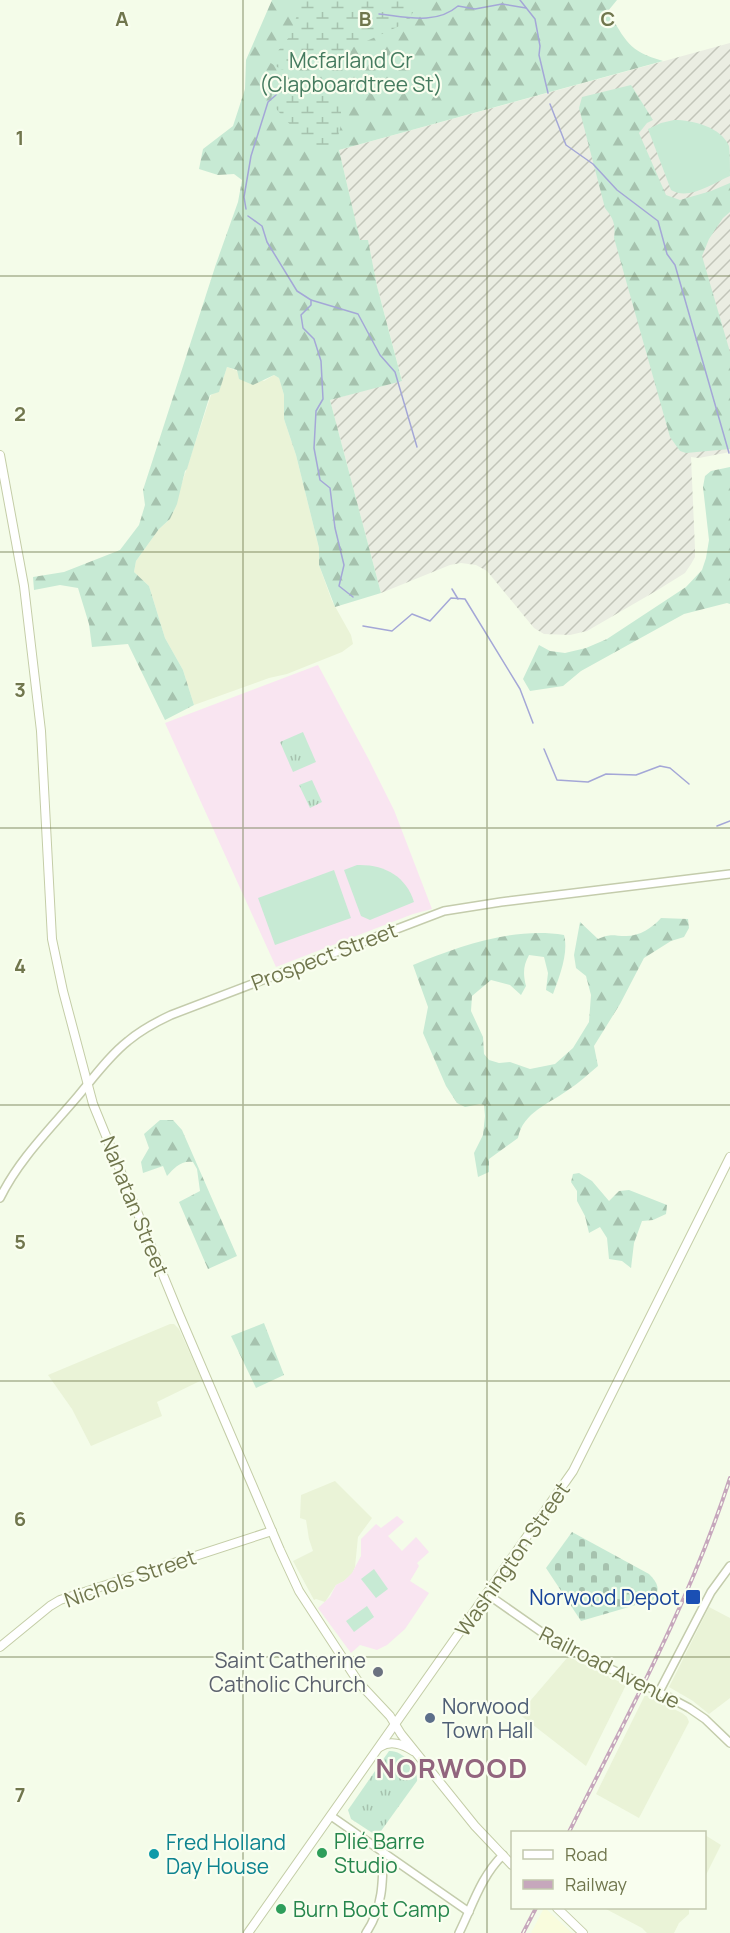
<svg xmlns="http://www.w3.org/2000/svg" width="730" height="1933" font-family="Manrope,sans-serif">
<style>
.residential{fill:#eaf3d7}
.commercial{fill:#f9fcdd}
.industrial{fill:url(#industrial-furrows)}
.education{fill:#f9e5f1}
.grass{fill:url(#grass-tufts)}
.forest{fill:url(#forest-firs)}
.wetland{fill:url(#wetland-marsh)}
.cemetery{fill:url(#cemetery-stones)}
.garden{fill:#c7ead4}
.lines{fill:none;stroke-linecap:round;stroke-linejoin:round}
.stream{stroke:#a4a7d7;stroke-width:1.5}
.tertiary-casing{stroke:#c4ccac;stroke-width:10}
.secondary-casing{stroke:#c4cda7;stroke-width:10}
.tertiary{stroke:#fff;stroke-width:7}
.secondary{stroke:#fff;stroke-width:8}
.rail-casing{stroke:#c6a7bc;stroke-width:4}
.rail{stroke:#f9feef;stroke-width:1.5;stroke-dasharray:4.5;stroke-linecap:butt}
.grid{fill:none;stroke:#70764d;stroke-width:1.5;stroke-opacity:0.55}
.transit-dot{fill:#1a4fb4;stroke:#f9feef;stroke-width:2}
.worship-dot{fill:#6b7280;stroke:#f9feef;stroke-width:2}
.service-dot{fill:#5c6f8a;stroke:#f9feef;stroke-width:2}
.leisure-dot{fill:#2e9e5b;stroke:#f9feef;stroke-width:2}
.culture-dot{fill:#0f9aa8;stroke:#f9feef;stroke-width:2}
.labels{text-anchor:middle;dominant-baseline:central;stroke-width:4.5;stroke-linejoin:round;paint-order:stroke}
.park-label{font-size:21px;fill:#457b5f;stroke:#f9feef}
.street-label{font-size:21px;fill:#70764d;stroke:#f9feef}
.transit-label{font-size:21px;fill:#164399;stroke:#f9feef;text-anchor:end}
.worship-label{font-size:21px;fill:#5b616d;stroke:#f9feef;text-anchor:end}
.service-label{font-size:21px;fill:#4e5e75;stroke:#f9feef;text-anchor:start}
.leisure-label{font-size:21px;fill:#27864d;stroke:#f9feef;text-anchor:start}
.culture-label{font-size:21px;fill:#0d838f;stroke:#f9feef;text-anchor:start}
.district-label{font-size:27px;font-weight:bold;letter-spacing:1.5px;fill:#92657e;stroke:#f9feef}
.grid-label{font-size:20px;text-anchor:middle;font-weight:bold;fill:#70764d;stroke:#f9feef;stroke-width:4.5;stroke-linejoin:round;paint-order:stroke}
</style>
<defs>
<pattern id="industrial-furrows" width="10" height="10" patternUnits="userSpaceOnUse" patternTransform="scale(1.5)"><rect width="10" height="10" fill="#eaede2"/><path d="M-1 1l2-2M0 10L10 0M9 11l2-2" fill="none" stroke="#c2c5b9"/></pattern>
<pattern id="grass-tufts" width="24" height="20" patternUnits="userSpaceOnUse" patternTransform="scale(1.5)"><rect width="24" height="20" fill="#c7ead4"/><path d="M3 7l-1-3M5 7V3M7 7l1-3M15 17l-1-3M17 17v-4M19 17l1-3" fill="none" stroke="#a6c2ae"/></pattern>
<pattern id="forest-firs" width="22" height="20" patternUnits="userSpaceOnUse" patternTransform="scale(1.5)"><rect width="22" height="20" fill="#c7ead4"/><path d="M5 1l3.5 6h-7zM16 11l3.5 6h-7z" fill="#a6c2ae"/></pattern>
<pattern id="wetland-marsh" width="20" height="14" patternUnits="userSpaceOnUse" patternTransform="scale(1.5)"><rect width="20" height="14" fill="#c7ead4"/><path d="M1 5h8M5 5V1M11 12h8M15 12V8" fill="none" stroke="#a6c2ae"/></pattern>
<pattern id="cemetery-stones" width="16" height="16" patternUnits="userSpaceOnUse" patternTransform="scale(1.5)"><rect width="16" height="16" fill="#c7ead4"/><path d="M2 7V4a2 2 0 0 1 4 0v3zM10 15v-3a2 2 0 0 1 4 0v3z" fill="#a6c2ae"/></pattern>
</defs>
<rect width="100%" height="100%" fill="#f4fce9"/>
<g class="residential">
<polygon points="227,367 264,381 274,375 279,378 284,395 284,419 296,455 319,548 319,565 332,601 351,635 353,644 342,652 287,674 269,678 194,705 183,670 165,638 149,586 134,572 136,561 159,529 170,519 211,395 219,391"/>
<polygon points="170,1324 174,1324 179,1329 202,1380 157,1402 162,1416 91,1446 72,1409 48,1375"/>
<polygon points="335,1481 372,1518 358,1537 355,1567 352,1574 344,1581 336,1585 325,1602 316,1599 314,1600 293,1561 313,1551 309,1539 306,1520 300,1518 301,1495"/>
<polygon points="709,1607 730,1618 730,1698 709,1714 693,1701 669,1687"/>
<polygon points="567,1658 571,1658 626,1685 586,1766 519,1714"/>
<polygon points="645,1695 682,1713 687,1717 689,1722 639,1818 596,1794"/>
<polygon points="705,1835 721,1845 705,1877"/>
<polygon points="604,1908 689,1908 689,1914 679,1923 674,1933 647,1933 642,1928"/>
</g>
<polygon class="commercial" points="544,1908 545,1908 572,1933 531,1933"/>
<polygon class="industrial" points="730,43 730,452 699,458 691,457 695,549 695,557 691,564 685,573 656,591 587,631 570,635 544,634 534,628 487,571 476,565 461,563 450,565 381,593 330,400 402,380 377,286 368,241 360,241 339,150"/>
<g class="education">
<polygon points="318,665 368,758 394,810 432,909 413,914 276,967 165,723"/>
<polygon points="397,1516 404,1522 388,1536 402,1551 416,1537 429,1552 417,1563 419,1566 410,1581 429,1593 405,1629 387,1645 377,1650 360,1645 351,1653 318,1608 330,1597 336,1585 344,1581 352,1573 361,1556 361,1539 376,1524 381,1528"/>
</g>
<g class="grass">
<polygon points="303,732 316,762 293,772 280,742"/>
<polygon points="312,780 322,802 310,808 299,785"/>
<polygon points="367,1606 374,1617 354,1632 346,1621"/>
<path d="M 389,1751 C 403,1750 418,1768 417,1781 L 381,1831 L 374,1834 L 351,1819 L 348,1810 Z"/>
</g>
<g class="forest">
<path d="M 272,0 L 617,0 L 608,11 C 626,41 628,51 663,61 L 339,150 L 360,240 L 368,240 L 377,286 L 402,381 L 330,400 L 381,593 L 335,607 L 319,565 L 319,548 L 296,455 L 284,419 L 284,395 L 279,378 L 274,375 L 253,385 L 239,379 L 237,370 L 227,367 L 219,392 L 210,395 L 187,469 L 185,471 L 177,504 L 170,519 L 159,529 L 136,561 L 134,572 L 149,586 L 165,638 L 183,670 L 194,705 L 165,720 L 128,644 L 92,647 L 89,624 L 78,588 L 60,585 L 34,590 L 33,577 L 64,572 L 120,550 L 139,525 L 145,505 L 143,490 L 216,264 L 238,202 L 242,180 L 234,174 L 218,175 L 199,169 L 203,149 L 233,126 L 245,89 L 246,60 Z"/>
<path d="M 631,85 L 653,120 L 647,123 L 639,133 L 666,195 L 680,200 L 711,191 L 730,183 L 730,212 L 723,218 L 709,239 L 702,256 L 730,352 L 730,449 L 686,453 L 680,451 L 670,437 L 614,238 C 616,224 613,218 605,208 L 579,108 L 582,97 Z"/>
<polygon points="730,467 730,604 727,603 684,614 581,671 563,686 530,691 523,679 539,645 550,651 565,653 586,648 607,639 686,587 702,570 706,558 709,540 703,487 705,476 711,471"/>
<path d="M 661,918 L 688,919 L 689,928 L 684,937 L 671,941 L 644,958 L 620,1004 L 594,1046 L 598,1066 C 588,1074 579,1083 568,1090 C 549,1104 523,1112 518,1138 L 489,1159 L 489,1172 L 478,1177 L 474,1153 L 483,1135 L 485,1116 L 484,1105 L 480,1104 L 465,1107 L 457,1103 L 446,1086 L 423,1033 L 428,1007 L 413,965 C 460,946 512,927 564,935 C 569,953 559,978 553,994 L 546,990 L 548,973 L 544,957 L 529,955 C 523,966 523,974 526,986 L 521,995 L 510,985 L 491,980 L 472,996 L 471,1011 L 483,1037 L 484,1054 L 489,1060 L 499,1063 L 510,1062 L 530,1069 L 555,1064 L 573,1048 L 589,1022 L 591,995 L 586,976 L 576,968 L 574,955 L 580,922 L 598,939 C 611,933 613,936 626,936 C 640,936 652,928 661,918 Z"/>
<path d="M 160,1120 L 173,1120 L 182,1130 L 237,1256 L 208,1269 L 179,1202 L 200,1191 L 197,1169 L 193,1162 C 181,1160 174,1168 167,1176 L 163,1166 L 143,1173 L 141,1162 L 149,1148 L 144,1134 Z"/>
<polygon points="579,1173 592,1181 609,1201 619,1191 629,1190 667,1205 666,1214 653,1220 642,1221 634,1243 631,1268 622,1261 609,1259 607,1238 600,1227 589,1233 585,1216 577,1201 577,1191 571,1182 573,1174"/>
<polygon points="264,1323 284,1375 256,1388 231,1336"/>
</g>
<g class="wetland">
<polygon points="302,0 416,0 417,4 408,22 345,51 282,70 269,62 290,36"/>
<polygon points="348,74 351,80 341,107 341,125 336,144 326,148 309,146 271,103 272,93"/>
</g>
<path class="cemetery" d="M 572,1532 L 649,1574 C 658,1583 661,1590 653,1600 L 581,1621 L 546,1568 Z"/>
<g class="garden">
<path d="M 674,120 C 693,120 721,127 729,146 C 730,154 730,168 730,176 C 713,183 689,201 671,190 L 648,129 L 661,123 Z"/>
<path d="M 357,865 C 384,864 406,876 414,902 L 370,920 L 361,916 L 344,870 Z"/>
<polygon points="334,870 351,918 275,945 258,898"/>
<polygon points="374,1569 388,1589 376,1598 361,1579"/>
</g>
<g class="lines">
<g class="stream">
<polyline points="520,0 535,19 540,46 539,55 548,93"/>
<path d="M 379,14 C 406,17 436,25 458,6 L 475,9 L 502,4 L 526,8"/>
<polyline points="550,104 566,145 593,164 617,190 658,221 667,254 675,265 729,453"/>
<polyline points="246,209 244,197 251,156 268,102 276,95"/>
<polyline points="248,216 262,226 267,242 297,291 311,300 311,305 301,315 303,328 314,339 321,361 323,399 316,411 314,448 320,480 330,488 335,528 344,565 339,586 353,597"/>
<polyline points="311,300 358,314 380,355 395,372 417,447"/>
<polyline points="452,589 458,599"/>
<polyline points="363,626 392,631 412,614 430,621 451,598 465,599 520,689 533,723"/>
<polyline points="544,749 557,780 588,782 606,774 636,775 660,766 670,768 689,784"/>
<polyline points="717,826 730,821"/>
</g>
<defs>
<g id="tertiary">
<path d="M 0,1198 C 19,1159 51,1128 78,1096 C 94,1077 109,1056 128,1041 C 141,1030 156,1022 171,1015 L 444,911 L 501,902 L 730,874"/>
<polyline points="487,1594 560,1645 659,1692 689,1708 705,1719 730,1743"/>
<polyline points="659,1692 711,1592 730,1566"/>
<polyline points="331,1816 469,1912"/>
<path d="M 366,1933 C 383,1908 383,1881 383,1852"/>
<path d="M 459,1933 C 472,1907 481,1876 503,1855"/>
</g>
<g id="secondary">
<polyline points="0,455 24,586 41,731 52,939 63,991 93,1104 179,1314 280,1550 299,1591 359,1683 390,1716 401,1734 475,1826 512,1865"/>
<polyline points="0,1647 50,1606 60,1600 272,1531"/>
<path d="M 380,1747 C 390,1740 403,1744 413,1751"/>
<polyline points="557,1908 583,1933"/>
<polyline points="248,1933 573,1471 730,1157"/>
</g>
</defs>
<use href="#tertiary" class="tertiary-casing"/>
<use href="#secondary" class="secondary-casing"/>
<use href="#tertiary" class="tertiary"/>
<use href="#secondary" class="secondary"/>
<defs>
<g id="rail">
<path d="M 569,1832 C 627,1716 690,1602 730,1478"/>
<polyline points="523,1933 536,1908"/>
</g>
</defs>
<use href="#rail" class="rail-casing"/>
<use href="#rail" class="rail"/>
</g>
<path class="grid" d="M 243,0 L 243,1933M 487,0 L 487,1933M 0,276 L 730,276M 0,552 L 730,552M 0,828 L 730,828M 0,1105 L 730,1105M 0,1381 L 730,1381M 0,1657 L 730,1657"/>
<rect class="transit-dot" x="685" y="1589" width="16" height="16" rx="3"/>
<circle class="worship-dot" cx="378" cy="1672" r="6"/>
<circle class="service-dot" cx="430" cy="1718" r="6"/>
<g class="leisure-dot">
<circle cx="322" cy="1853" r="6"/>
<circle cx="281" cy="1909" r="6"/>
</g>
<circle class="culture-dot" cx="154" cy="1854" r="6"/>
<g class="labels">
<g class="park-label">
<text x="351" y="60">Mcfarland Cr<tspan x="351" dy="24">(Clapboardtree St)</tspan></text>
</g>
<g class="street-label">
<text transform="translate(324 956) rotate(-21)">Prospect Street</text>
<text transform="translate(135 1206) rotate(68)">Nahatan Street</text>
<text transform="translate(512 1559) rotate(-55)">Washington Street</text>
<text transform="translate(130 1578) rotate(-19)">Nichols Street</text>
<text transform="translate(610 1667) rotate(27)">Railroad Avenue</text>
</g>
<g class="transit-label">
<text x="680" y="1597">Norwood Depot</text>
</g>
<g class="worship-label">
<text x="366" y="1660">Saint Catherine<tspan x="366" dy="24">Catholic Church</tspan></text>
</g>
<g class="service-label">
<text x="442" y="1706">Norwood<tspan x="442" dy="24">Town Hall</tspan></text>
</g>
<g class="leisure-label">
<text x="334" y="1841">Plié Barre<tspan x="334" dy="24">Studio</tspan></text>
<text x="293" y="1909">Burn Boot Camp</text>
</g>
<g class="culture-label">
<text x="166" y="1842">Fred Holland<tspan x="166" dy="24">Day House</tspan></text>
</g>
<g class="district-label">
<text x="452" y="1767">NORWOOD</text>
</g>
</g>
<g class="grid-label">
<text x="122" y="26">A</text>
<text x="365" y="26">B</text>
<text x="608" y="26">C</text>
<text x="20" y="145">1</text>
<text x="20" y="421">2</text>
<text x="20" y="697">3</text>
<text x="20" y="973">4</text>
<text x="20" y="1249">5</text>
<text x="20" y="1526">6</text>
<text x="20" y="1802">7</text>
</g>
<rect x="511" y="1831" width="195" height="78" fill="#f9feef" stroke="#c2c8ae" stroke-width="1.5"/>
<rect x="523" y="1850" width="30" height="9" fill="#ffffff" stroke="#c2c8ae" stroke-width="1.5"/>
<text x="565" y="1861" font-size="18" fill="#70764d">Road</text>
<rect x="523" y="1880" width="30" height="9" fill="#c6a7bc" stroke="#c2c8ae" stroke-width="1.5"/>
<text x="565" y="1891" font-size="18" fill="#70764d">Railway</text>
</svg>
